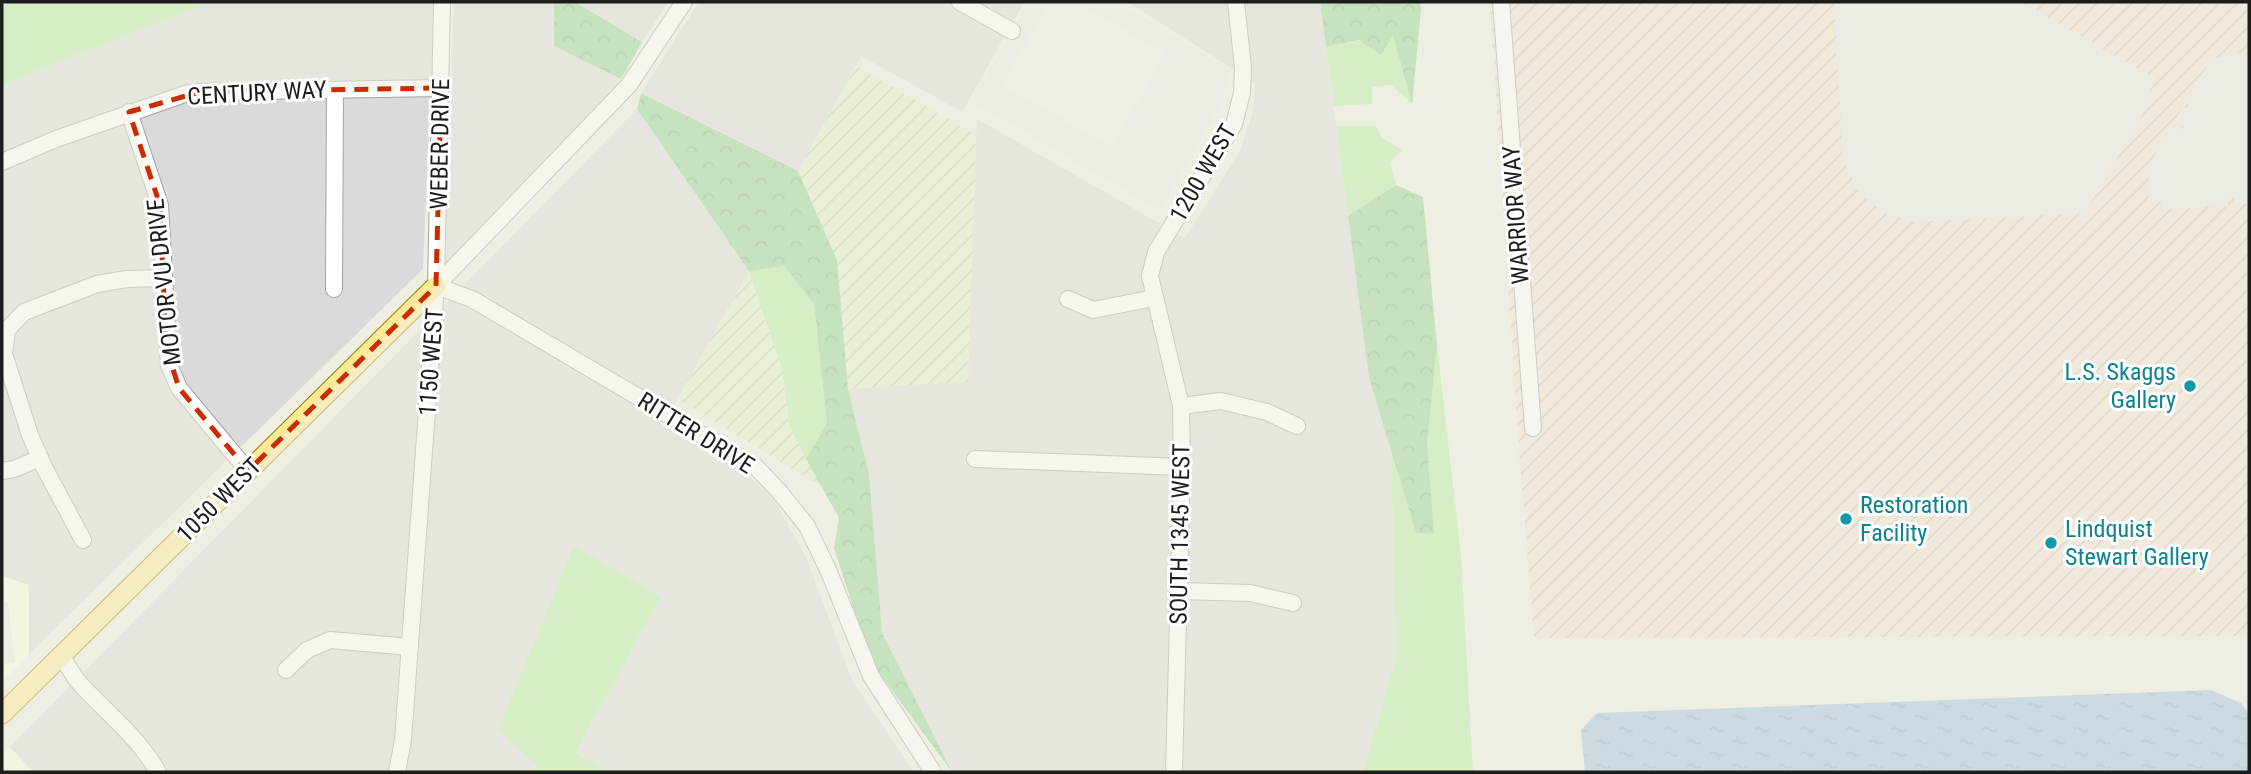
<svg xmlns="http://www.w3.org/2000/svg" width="2251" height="774" font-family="'Roboto Condensed',sans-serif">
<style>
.residential{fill:#dbdada}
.education{fill:#f7ffdb}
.military{fill:url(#military-furrows)}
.farmland{fill:url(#farmland-furrows)}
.grass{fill:#b8eea3}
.forest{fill:url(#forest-crowns)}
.parking{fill:#e9e9e9}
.water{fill:url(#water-ripples)}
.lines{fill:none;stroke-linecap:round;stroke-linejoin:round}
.minor-casing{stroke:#a4a4a4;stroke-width:18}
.major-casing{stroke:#968500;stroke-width:21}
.minor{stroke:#fff;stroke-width:16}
.major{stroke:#ffe997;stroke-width:19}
.marked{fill:none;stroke:#ca2c00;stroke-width:5;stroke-dasharray:14 9;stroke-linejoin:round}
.culture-dot{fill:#0f9aa8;stroke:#fff;stroke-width:2.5}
.labels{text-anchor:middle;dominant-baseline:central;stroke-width:6;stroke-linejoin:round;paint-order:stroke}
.street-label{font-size:24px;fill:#1d1d1d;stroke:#fff}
.culture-label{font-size:24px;fill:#0d838f;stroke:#fff;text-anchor:start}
</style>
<defs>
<pattern id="military-furrows" width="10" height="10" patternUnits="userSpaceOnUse" patternTransform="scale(1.75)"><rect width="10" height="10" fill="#f2e3d4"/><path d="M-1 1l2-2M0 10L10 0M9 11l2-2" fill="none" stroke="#cfc2b6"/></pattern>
<pattern id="farmland-furrows" width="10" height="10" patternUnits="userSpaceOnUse" patternTransform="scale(1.75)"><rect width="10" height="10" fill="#e5f0cb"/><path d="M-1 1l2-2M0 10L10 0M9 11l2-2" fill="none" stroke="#c4cdae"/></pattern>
<pattern id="forest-crowns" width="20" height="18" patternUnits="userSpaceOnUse" patternTransform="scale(1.75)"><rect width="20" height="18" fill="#98d293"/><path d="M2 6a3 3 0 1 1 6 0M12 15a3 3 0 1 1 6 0" fill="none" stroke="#83b47e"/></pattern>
<pattern id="water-ripples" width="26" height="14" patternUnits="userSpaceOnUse" patternTransform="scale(1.75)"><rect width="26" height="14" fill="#9fc3e1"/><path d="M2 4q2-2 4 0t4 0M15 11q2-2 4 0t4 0" fill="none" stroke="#88a7c1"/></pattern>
</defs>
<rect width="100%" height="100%" fill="#efeee2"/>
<g class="residential">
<polygon points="210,2 434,2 423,269 29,654 29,585 2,576 2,85"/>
<polygon points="454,2 554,2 554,46 621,79 444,266"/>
<polygon points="575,2 668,2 642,42"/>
<polygon points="699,2 1024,2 962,112 861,56 798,171 641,93"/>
<polygon points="1128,2 1320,2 1369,378 1391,451 1396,657 1363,772 952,772 882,634 869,474 848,389 968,381 977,119 1185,238 1240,151 1253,112 1255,83"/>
<polygon points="637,109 749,271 663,425 746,473 773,498 806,557 852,680 914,772 609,772 575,753 661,597 531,772 33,772 10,747"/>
</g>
<g class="education">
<polygon points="2,576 29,585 29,654 2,682"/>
<polygon points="10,747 33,772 2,772 2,755"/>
</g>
<polygon class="military" points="1490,2 2249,2 2249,636 1534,638 1518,438"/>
<g class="farmland">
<polygon points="856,66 976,135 968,382 848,389 837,260 798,171"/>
<polygon points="749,271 782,369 789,425 822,487 677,399"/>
</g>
<g class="grass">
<polygon points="2,2 210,2 2,85"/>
<polygon points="1393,34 1412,104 1391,85 1372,87 1372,104 1334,106 1326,47"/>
<polygon points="1336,126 1376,126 1381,137 1402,150 1390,162 1396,185 1348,216"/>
<polygon points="784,266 814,304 827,423 806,459 789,425 782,369 749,271"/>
<polygon points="1437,345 1461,555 1473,772 1363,772 1396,657 1391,451 1416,533 1434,534 1427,443"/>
<polygon points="574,546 661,597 575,753 609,772 531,772 537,765 498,730"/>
</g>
<g class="forest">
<polygon points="554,2 575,2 642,42 621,79 554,46"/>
<polygon points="1320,2 1420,2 1421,9 1412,104 1393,35 1381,55 1359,40 1326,47"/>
<polygon points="641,93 798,171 837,260 848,389 869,474 882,633 952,772 871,662 834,548 839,518 806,459 827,423 814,304 784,266 749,271 637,109"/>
<polygon points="1396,185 1423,197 1437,345 1427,443 1434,534 1416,533 1369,378 1348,216"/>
</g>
<g class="parking">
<polygon points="1029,2 1050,2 1003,85 1111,147 1165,53 1077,2 1118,2 1230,70 1223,101 1160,211 971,101"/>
<polygon points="1834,2 2021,2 2154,78 2145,110 2085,213 1913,222 1882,212 1857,190 1843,159"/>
<polygon points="2239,53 2242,60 2249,57 2248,204 2235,205 2235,198 2229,195 2228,206 2163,209 2159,198 2149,198 2149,166 2172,126 2183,129 2183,123 2176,119 2183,107 2193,111 2193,107 2185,102 2208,65 2216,58"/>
<polygon points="2,601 8,602 15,662 2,665"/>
</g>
<polygon class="water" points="2211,690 2241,703 2249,714 2249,772 1585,772 1581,730 1597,713"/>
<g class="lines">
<defs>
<g id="minor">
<polyline points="960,2 1012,31"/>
<polyline points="1501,2 1533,428"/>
<polyline points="129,112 160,205 169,365 179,388 248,471"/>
<polyline points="2,162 56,139 185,94 200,92 441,88"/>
<polyline points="436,286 472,299 755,466 778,490 807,526 829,572 871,676 933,772"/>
<polyline points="436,286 629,85 684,2"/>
<polyline points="334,289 335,90"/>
<polyline points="1068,299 1093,310 1154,298"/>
<polyline points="1181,406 1221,401 1267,412 1297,426"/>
<polyline points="975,459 1182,467"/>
<polyline points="2,471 14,469 40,458"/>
<polyline points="83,540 44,467 30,435 4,354 7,330 24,312 97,284 127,279 164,278"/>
<polyline points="1179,591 1250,593 1293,603"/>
<path d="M 61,655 C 68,666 74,678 83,687 C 109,715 139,738 158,772"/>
<polyline points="286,670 307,650 330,640 410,647"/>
<polyline points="397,772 403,740 436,286 442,2"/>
<polyline points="1174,772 1182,467 1181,406 1150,276 1156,252 1234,124 1242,93 1243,68 1236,2"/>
</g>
<polyline id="major" points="2,714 436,286"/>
</defs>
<use href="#minor" class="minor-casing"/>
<use href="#major" class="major-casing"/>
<use href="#minor" class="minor"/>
<use href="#major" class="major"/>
</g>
<path d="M0 0H2251V774H0ZM 441,88 L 436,286 L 248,471 L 179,388 L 166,347 L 160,205 L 129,112 L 200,92 Z" fill="#efeee2" fill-opacity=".55" fill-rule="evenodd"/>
<path class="marked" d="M 441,88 L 436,286 L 248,471 L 179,388 L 166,347 L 160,205 L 129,112 L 200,92 Z"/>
<g class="culture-dot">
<circle cx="2190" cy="386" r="7"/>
<circle cx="1846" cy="519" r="7"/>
<circle cx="2051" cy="543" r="7"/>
</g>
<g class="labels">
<g class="street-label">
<text transform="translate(257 93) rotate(-3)">CENTURY WAY</text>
<text transform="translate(440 144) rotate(-89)">WEBER DRIVE</text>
<text transform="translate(1203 173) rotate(-60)">1200 WEST</text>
<text transform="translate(1516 215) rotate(-94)">WARRIOR WAY</text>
<text transform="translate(164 282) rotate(-96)">MOTOR VU DRIVE</text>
<text transform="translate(431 362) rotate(-86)">1150 WEST</text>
<text transform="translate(696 433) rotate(32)">RITTER DRIVE</text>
<text transform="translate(219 500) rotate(-45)">1050 WEST</text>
<text transform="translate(1180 534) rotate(-89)">SOUTH 1345 WEST</text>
</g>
<g class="culture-label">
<text x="2176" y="372" text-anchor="end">L.S. Skaggs<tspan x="2176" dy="28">Gallery</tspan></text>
<text x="1860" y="505">Restoration<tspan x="1860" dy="28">Facility</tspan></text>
<text x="2065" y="529">Lindquist<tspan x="2065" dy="28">Stewart Gallery</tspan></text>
</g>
</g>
<rect width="2251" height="774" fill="none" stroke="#1d1d1d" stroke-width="7"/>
</svg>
